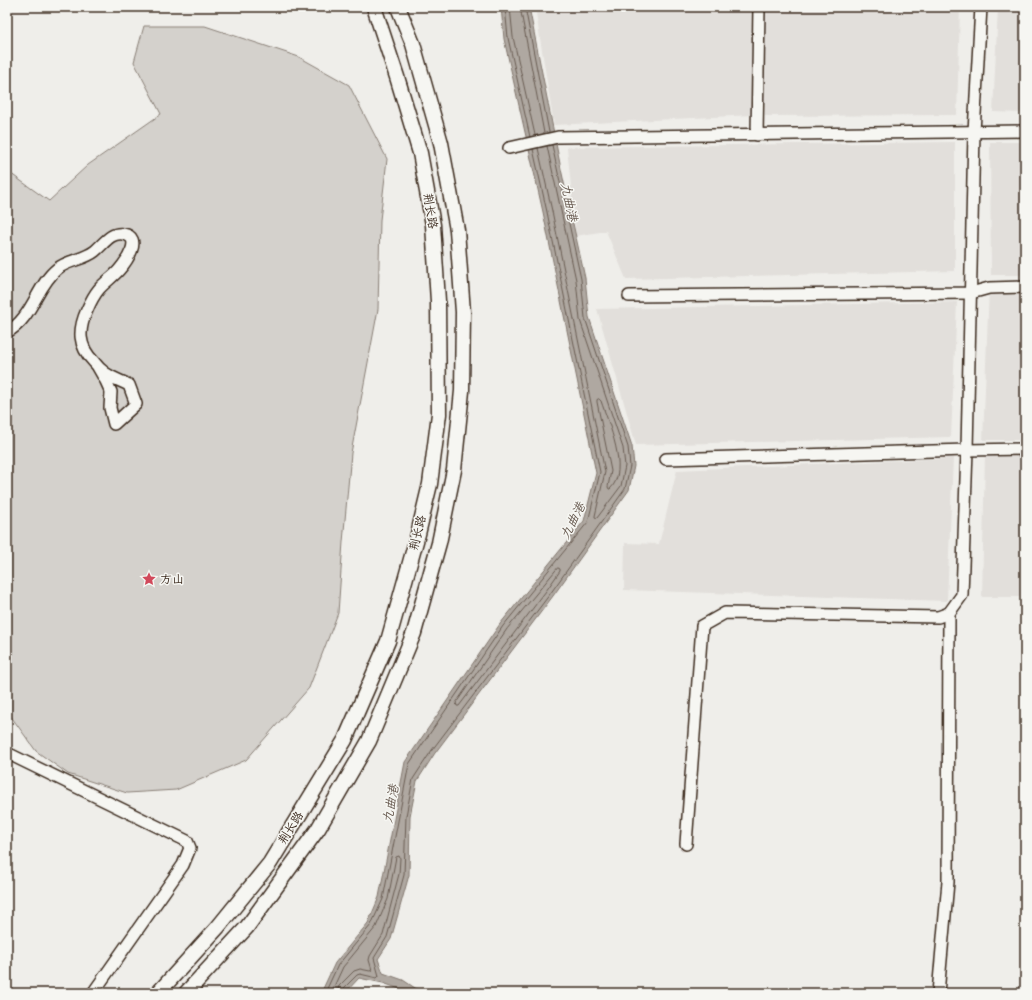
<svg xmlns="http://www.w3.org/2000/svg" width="1032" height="1000" font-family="Pangolin,'LXGW WenKai TC',sans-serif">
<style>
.built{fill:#e2dfdb}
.green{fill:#d4d1cc;stroke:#887e75}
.water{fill:#afa8a1;stroke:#81766d}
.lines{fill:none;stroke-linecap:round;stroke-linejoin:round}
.shore{stroke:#695c52;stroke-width:1}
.minor-casing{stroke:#3b2a1e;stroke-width:14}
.major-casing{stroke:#3b2a1e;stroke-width:17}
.minor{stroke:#f6f6f2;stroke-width:11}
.major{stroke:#f6f6f2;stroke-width:14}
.labels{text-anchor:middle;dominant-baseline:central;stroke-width:3;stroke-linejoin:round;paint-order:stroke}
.street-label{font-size:12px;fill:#3b2a1e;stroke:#f6f6f2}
.poi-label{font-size:12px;fill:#3b2a1e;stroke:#f6f6f2;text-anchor:start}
.water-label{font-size:13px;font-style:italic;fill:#64564c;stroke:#f6f6f2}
</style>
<rect width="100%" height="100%" fill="#efeeea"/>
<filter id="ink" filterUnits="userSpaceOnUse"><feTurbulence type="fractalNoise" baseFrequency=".025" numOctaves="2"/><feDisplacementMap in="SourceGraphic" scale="8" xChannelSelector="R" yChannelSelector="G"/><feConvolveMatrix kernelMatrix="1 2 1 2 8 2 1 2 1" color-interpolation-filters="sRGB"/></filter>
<g filter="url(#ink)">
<g class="built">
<polygon points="535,7 752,7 753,115 554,125"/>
<polygon points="765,7 960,7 957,115 765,116"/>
<polygon points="998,7 1025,7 1025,113 993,112"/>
<polygon points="955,142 955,271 626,279 606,231 576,236 567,147"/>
<polygon points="990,142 1025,142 1025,275 991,275"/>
<polygon points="989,288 1025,289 1025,440 983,440"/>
<polygon points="957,302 951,437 636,445 597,309"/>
<polygon points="985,453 1025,455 1025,597 982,597"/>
<polygon points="953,458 947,601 624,590 625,543 659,544 677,470"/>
</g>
<polygon class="green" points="144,26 205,26 299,57 349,85 387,159 380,220 378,309 351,453 343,542 338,613 309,688 246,760 176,790 127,793 68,774 36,751 7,711 7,171 49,201 88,165 161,114 134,62"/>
<polygon class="water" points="501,7 529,7 561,169 585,278 589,317 632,446 634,466 629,490 553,596 435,753 417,781 410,816 409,875 391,939 378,959 383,973 403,980 415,988 428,993 411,993 383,983 359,978 345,993 321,993 335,963 368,923 379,897 405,762 500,624 584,521 596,473 543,212 504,39"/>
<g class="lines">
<g class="shore">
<polyline points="505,7 508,38 530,137"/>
<polyline points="510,7 513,37 535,135"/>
<polyline points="520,7 544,133"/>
<polyline points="525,7 549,132"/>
<polyline points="538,148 552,211 605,472 595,516 595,517 597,518 621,486 625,466 623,448 580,320 576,280 547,146"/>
<path d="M 599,399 L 601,401 C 608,422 630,471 610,489 L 609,489 L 608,487 L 610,476 L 611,471 L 597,402 L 597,400 Z"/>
<polygon points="558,568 560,569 560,571 546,591 459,706 457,706 456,703 507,629"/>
<polyline points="325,993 338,965 371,925 383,899 409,764 503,626 588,522 600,472 547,212 533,149"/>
<polyline points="331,993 343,967 376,927 388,899 396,857 399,856 400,858 399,874 383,935 370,956 369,960 372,970 370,971 360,969 354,971 339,986 337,993"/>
<polyline points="342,993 343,989 357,975 360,974 377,978 379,976 374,958 387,937 404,875 406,816 413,779 432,750 550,594 625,489 630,466 628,447 585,318 581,279 552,145"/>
</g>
<defs>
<g id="minor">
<polyline points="757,135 759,7"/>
<polyline points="509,148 558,137 1025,131"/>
<polyline points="629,296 971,293 989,288 1025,287"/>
<path d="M 7,332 C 32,319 37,285 57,269 C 67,260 84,260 95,251 C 104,244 110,232 123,234 C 144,237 126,262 119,270 C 113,277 105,282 99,289 C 94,295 90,303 87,310 C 78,330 78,346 94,362 C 97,366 101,370 105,373 C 112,378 121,381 129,385 L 136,404 L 114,424 L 110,408 L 111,392 L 106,381 L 98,367"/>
<polyline points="666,459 967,450 1025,449"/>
<polyline points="7,753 187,841 190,848 183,865 93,993"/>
<polyline points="686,844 702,626 725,613 938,617 949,613"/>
<polyline points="938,993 948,882 949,613 962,595 967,450 974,132 981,7"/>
</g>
<g id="major">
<polyline points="158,993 218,927 270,863 345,740 388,641 418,534 430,484 439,414 438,301 433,225 420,153 397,77 374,7"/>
<polyline points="186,993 247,927 318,829 369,741 414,633 439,543 454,470 462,391 463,312 457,230 441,143 413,44 398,7"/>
</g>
</defs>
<use href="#minor" class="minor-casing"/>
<use href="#major" class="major-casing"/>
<use href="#minor" class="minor"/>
<use href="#major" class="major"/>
</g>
</g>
<defs>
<symbol id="sight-bare" viewBox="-9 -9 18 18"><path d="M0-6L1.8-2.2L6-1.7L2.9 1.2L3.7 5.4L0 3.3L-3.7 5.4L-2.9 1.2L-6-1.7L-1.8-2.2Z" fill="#d1495b" stroke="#f6f6f2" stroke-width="2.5" paint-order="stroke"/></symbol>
</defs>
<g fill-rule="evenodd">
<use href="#sight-bare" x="139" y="569" width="20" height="20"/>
</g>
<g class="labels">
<g class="street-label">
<text transform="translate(430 211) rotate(81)">荆长路</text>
<text transform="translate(418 533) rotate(-76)">荆长路</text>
<text transform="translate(291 828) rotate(-58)">荆长路</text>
</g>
<g class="poi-label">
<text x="160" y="579">方山</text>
</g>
<g class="water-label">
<text transform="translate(569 202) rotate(79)">九曲港</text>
<text transform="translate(573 521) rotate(-63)">九曲港</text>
<text transform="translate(391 804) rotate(-80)">九曲港</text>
</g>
</g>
<rect width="1032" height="1000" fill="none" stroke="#f6f6f2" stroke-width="24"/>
<rect x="12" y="12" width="1008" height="976" fill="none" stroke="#3b2a1e" stroke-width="1.5" filter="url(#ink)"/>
</svg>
